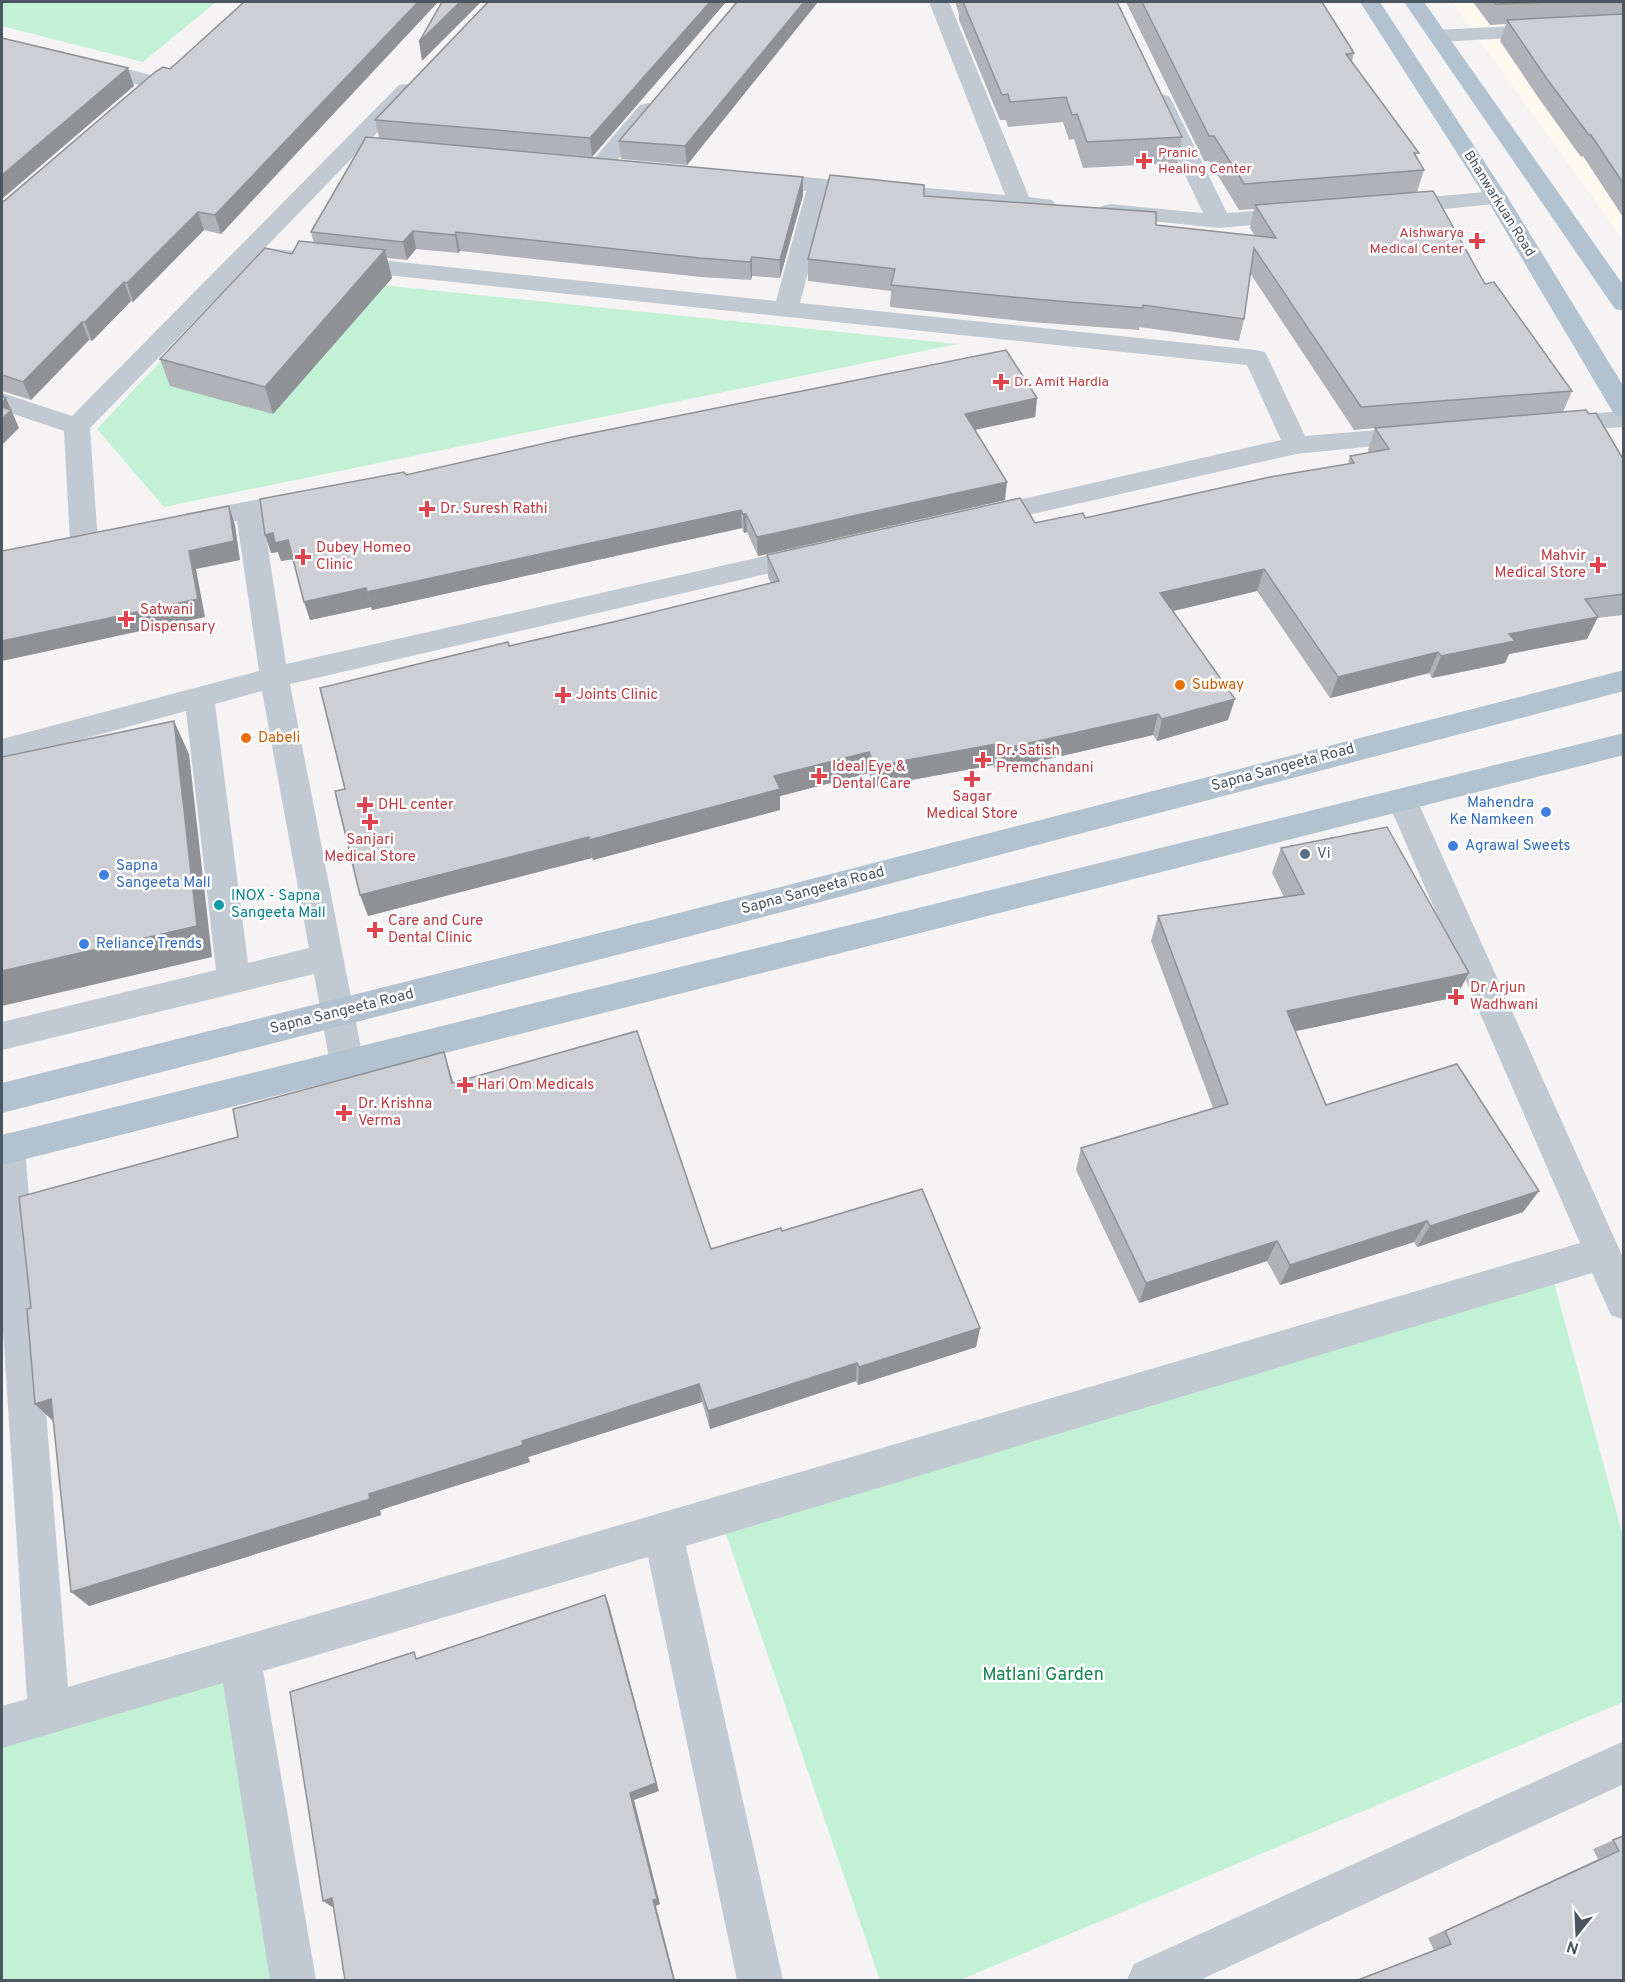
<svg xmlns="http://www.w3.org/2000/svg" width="1625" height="1982" font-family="Overpass,sans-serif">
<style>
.commercial{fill:#fdf9ef}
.green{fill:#c3f1d5}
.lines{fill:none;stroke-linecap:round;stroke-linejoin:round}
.minor{fill:#c1cad2;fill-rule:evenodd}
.major{fill:#b3c2d1;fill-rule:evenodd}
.wall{fill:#b0b2b7}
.shaded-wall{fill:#909195}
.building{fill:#cdcfd5;stroke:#909195;stroke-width:1.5}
.health-dot{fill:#e0444e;stroke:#fff;stroke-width:2}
.food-dot{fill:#e8710a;stroke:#fff;stroke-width:2}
.shop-dot{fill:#3f7fe0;stroke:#fff;stroke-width:2}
.service-dot{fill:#5c6f8a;stroke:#fff;stroke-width:2}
.culture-dot{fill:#0f9aa8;stroke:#fff;stroke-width:2}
.labels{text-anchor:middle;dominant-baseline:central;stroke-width:5;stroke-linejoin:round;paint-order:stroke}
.far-health-label{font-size:14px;fill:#be3a42;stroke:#fff;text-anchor:start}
.far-street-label{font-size:14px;fill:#4a5661;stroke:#fff}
.health-label{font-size:15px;fill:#be3a42;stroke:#fff;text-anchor:start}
.food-label{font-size:15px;fill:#c56008;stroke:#fff;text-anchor:start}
.street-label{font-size:15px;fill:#4a5661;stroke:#fff}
.shop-label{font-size:15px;fill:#366cbe;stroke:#fff;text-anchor:start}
.service-label{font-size:15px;fill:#4e5e75;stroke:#fff;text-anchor:start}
.culture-label{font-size:15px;fill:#0d838f;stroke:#fff;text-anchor:start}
.near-park-label{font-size:18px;fill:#17864f;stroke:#fff}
</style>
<rect width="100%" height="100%" fill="#f5f3f3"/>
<polygon class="commercial" points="1452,2 1623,2 1623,240"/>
<g class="green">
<polygon points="2,2 216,2 143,62 2,26"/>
<polygon points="245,271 957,344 164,507 97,429"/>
<polygon points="1553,1279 1623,1536 1623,1702 960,1980 880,1980 716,1505"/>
<polygon points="240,1657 293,1980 2,1980 2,1727"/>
</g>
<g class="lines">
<g class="minor">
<polygon points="929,2 949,2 1029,197 1052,200 1056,205 1052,210 1044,212 829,193 800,303 1256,350 1265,352 1268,358 1305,436 1415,427 1424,429 1428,435 1424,441 1296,454 980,526 970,523 967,517 970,511 1281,440 1247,365 253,261 90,428 98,543 94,550 84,552 74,550 70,543 64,431 2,410 2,393 72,416 399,85 407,84 415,85 418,90 370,140 412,145 415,150 412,155 404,157 358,152 265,248 776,301 806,191 750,185 747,180 750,175 758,173 1005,195"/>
<polygon points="1624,20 1624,32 1438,42 1431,40 1428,36 1431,32 1438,30"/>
<polygon points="2,38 163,78 166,83 163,88 155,89 2,50"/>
<polygon points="1161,94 1169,96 1172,101 1227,213 1298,208 1306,210 1310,215 1306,220 1219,228 1102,216 1098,211 1102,206 1110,204 1203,213 1150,101 1153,96"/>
<polygon points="648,103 656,105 659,110 656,115 607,172 599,174 591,172 588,167 591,162 640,105"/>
<polygon points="1497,191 1505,193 1508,198 1505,203 1394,214 1386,212 1382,207 1386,202 1394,200"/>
<polygon points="1624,411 1624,427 1557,432 1548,430 1544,424 1548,418 1557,416"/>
<path d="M 305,490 L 314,493 L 318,499 L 314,505 L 263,516 L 286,664 L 810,546 L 820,548 L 824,555 L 820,562 L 810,564 L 290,684 L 364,1064 L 359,1074 L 347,1078 L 335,1074 L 330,1064 L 314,974 L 2,1050 L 2,1022 L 216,970 L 186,711 L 2,761 L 2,739 L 259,671 L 237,521 L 188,531 L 178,528 L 174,522 L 178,516 L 188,513 ZM 262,691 L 309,948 L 248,963 L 215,704 Z"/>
<polygon points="1402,788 1413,792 1417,800 1621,1253 1624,1261 1624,1320 1611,1315 1592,1273 686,1546 783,1980 737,1980 648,1557 263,1671 316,1980 270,1980 223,1683 2,1748 2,1706 27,1699 2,1314 2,1135 8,1133 20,1137 25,1148 68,1687 1580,1243 1387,800 1391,792"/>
<polygon points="1624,1741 1624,1784 1200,1980 1127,1980 1134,1964"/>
</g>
<g class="major">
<polygon points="1360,2 1380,2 1508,198 1624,387 1624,417 1615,415 1611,409 1486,198"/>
<polygon points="1404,2 1424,2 1624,286 1624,311 1615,309"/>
<polygon points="1624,670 1624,691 675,940 2,1113 2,1083 675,914"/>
<polygon points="1624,733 1624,755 2,1165 2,1135"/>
</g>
</g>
<g class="wall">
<polygon points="244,2 438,2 221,234 204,230 133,302 131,301 92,341 89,340 31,400 2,391 2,202 4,201 170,69"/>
<polygon points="488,2 726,2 592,157 430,143 803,177 803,195 780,278 752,276 751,280 701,277 460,251 458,253 416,249 407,260 387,258 392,278 273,414 170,386 160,359 292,254 314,243 311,232 379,138 375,120"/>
<polygon points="737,2 818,2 687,165 621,159 619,141"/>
<polygon points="955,2 1117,2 1182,137 1178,163 1083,168 1074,139 1069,140 1063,122 1008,127 1006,120 1000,120 959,20 959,14"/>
<polygon points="1126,2 1322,2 1354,53 1352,61 1417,159 1424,170 1417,192 1485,284 1572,391 1563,412 1623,459 1623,615 1597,618 1587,639 1509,654 1505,663 1432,678 1429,673 1330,698 1257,591 1173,611 1228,720 1157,741 1153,735 996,771 993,765 873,787 869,773 780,796 780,810 593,860 592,858 368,916 345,789 509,646 613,622 771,583 768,577 767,555 1085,518 1348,464 1350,456 1369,453 1368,450 1375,428 1354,430 1250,273 1244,319 1239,341 1139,327 1139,330 1031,322 890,307 891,291 808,281 808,259 924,196 1156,225 1255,236 1250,228 1254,209 1239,210 1209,161 1204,161"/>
<polygon points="1473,2 1623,2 1623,217 1583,156 1581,157 1540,100 1500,41 1506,24 1490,25"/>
<polygon points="1037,398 1035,417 975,430 1005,500 758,556 747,532 744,533 742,528 372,610 371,607 310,620 293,559 281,561 278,552 271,553 406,475"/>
<polygon points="1281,848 1456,997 1295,1031 1326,1105 1539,1191 1523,1212 1417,1247 1414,1242 1280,1285 1267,1261 1139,1303 1076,1170 1081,1148 1213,1108 1151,941 1158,916 1284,897 1272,873"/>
<polygon points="451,1075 453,1082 711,1249 782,1231 980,1328 976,1347 858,1385 856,1381 710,1429 702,1402 528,1457 530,1462 380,1510 381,1515 89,1606 54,1421 35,1404 31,1308 238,1137"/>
<polygon points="1623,1836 1623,1980 1357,1980 1434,1950 1428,1938 1598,1859 1593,1849"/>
</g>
<g class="shaded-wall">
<polygon points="418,2 438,2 221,234 215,215"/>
<polygon points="460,2 481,2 422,61 419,42"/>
<polygon points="710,2 726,2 592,157 590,138"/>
<polygon points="804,2 818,2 687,165 685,146"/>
<polygon points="128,68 134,86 2,199 2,175"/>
<polygon points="803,177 803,195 780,278 780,260"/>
<polygon points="198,212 204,230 133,302 127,283"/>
<polygon points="413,231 416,249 407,260 403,242"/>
<polygon points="456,232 460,251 458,253 455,235"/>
<polygon points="385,250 392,278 273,414 265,387"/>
<polygon points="752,257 752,276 751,280 750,262"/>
<polygon points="124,282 131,301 92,341 85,322"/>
<polygon points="82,322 89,340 31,400 23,382"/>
<polygon points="6,398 19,428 2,445 2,403"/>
<polygon points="1037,398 1035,417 964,432 965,414"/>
<polygon points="1007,482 1005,500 758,556 757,537"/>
<polygon points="229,506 235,525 240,560 196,569 205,617 2,661 2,641"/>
<polygon points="741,510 742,528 372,610 367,592"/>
<polygon points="743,514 746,514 747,532 744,533"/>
<polygon points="273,533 288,540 294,559 281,561 278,552 271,553 265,535"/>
<polygon points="1264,569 1257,591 1156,615 1160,593"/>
<polygon points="366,588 371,607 310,620 304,602"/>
<polygon points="1598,617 1587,639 1509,654 1505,663 1432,678 1441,656 1509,634"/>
<polygon points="1438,652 1429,673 1330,698 1338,677"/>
<polygon points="1235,699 1228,720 1157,741 1162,719"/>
<polygon points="1158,714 1153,735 996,771 998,750"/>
<polygon points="174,721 189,754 212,957 2,1006 2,971"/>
<polygon points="996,744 993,765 873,787 874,766"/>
<polygon points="869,752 869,773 780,796 780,810 593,860 589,840 774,776"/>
<polygon points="589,837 592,858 368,916 360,895"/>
<polygon points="1469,973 1456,997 1278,1035 1287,1011"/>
<polygon points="444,1052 451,1075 459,1105 452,1083"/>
<polygon points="1539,1191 1523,1212 1417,1247 1430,1226"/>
<polygon points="1427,1221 1414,1242 1280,1285 1290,1265"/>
<polygon points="1277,1241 1267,1261 1139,1303 1146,1283"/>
<polygon points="980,1328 976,1347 858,1385 859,1367"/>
<polygon points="857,1363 856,1381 710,1429 708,1411"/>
<polygon points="699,1384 702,1402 528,1457 530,1462 380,1510 381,1515 89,1606 71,1592 369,1494 522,1441"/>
<polygon points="51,1399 69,1417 53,1421 35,1404"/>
<polygon points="605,1595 609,1605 659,1791 634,1800 660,1904 656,1906 675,1980 674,1980 653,1900 630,1793"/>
<polygon points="332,1898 342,1903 332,1907 323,1901"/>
</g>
<g class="building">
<polygon points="244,2 418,2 215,215 198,212 127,283 124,282 85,322 82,322 23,382 2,375 2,202 4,201 155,72 163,67 170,69"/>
<polygon points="442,2 460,2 419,42"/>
<polygon points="488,2 710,2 590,138 375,120"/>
<polygon points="737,2 804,2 685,146 619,141"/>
<polygon points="963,2 1117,2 1182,137 1087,142 1077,114 1072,115 1066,97 1010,102 1008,94 1002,95"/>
<polygon points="1142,2 1322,2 1354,53 1346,54 1419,153 1414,153 1424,170 1244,184 1214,136 1209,136"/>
<polygon points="1494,2 1553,2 1496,4"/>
<polygon points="1623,14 1623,183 1591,135 1589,135 1547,79 1507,20"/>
<polygon points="2,38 128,68 2,175"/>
<polygon points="366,137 803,177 780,260 752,257 750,262 700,258 456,232 455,235 413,231 403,242 311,232"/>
<polygon points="830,175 924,185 924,196 1156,212 1156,225 1276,238 1255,205 1433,191 1485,284 1494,282 1572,391 1361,407 1254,248 1244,319 1143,305 1143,308 1034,299 891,285 895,269 808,259"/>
<polygon points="299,241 385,250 265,387 160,359 265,248 292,254"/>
<polygon points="1006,350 1037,398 965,414 1007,482 757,537 746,514 743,514 741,510 367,592 366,588 304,602 288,540 275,543 273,533 265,535 260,499 404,472 406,475 572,437"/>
<polygon points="2,396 6,398 2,403"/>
<polygon points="2,407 11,410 2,419"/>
<polygon points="1586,410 1589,414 1596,413 1623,459 1623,594 1585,599 1598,617 1509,634 1515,641 1441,656 1438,652 1338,677 1264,569 1160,593 1235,699 1162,719 1158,714 998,750 996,744 874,766 869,752 774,776 780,789 589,840 589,837 360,895 335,791 345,789 320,688 508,642 509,646 613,622 779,581 767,555 1020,498 1035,523 1083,513 1085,518 1270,477 1354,463 1350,456 1389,449 1375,428"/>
<polygon points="229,506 234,541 189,551 198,599 2,641 2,551"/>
<polygon points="174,721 197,926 2,971 2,757"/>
<polygon points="1387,827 1469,973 1287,1011 1326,1105 1457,1064 1539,1191 1430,1226 1427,1221 1290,1265 1277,1241 1146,1283 1081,1148 1228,1104 1158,916 1304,894 1281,848"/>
<polygon points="637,1031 711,1249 781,1228 782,1231 922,1189 980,1328 859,1367 857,1363 708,1411 699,1384 522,1441 523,1445 369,1494 370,1499 71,1592 51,1399 35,1404 27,1309 31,1308 19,1197 238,1137 233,1109 444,1052 452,1083"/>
<polygon points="605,1595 656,1783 630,1793 657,1899 653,1900 674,1980 345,1980 332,1898 323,1901 290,1692 414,1652 416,1659"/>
<polygon points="1623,1836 1623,1980 1358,1980 1451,1944 1445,1931 1619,1851 1613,1840"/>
</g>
<g class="health-dot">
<path d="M1141 152h6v6h6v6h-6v6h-6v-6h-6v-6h6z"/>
<path d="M1474 232h6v6h6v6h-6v6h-6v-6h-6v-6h6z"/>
<path d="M998 373h6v6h6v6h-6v6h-6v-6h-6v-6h6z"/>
<path d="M424 500h6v6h6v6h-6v6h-6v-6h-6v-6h6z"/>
<path d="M300 548h6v6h6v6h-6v6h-6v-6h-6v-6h6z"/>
<path d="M1595 556h6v6h6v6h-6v6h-6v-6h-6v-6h6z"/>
<path d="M123 610h6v6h6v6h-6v6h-6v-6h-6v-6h6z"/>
<path d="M560 686h6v6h6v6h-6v6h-6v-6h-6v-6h6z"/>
<path d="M980 751h6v6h6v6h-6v6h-6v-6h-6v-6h6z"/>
<path d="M816 767h6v6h6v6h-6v6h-6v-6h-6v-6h6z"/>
<path d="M969 770h6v6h6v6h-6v6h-6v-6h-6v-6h6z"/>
<path d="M362 796h6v6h6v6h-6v6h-6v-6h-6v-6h6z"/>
<path d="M367 813h6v6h6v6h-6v6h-6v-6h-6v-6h6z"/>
<path d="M372 921h6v6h6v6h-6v6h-6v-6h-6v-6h6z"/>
<path d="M1453 988h6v6h6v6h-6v6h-6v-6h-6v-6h6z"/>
<path d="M462 1076h6v6h6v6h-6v6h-6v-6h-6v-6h6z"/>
<path d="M341 1104h6v6h6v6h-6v6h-6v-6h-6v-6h6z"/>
</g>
<g class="food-dot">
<circle cx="1180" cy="685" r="6"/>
<circle cx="246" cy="738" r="6"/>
</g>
<g class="shop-dot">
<circle cx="1546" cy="812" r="6"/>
<circle cx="1453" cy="846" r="6"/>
<circle cx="104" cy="875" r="6"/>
<circle cx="84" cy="944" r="6"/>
</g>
<circle class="service-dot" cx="1305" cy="854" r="6"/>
<circle class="culture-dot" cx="219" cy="905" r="6"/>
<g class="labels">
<g class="far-health-label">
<text x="1158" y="153">Pranic<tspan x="1158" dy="16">Healing Center</tspan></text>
<text x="1464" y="233" text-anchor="end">Aishwarya<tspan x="1464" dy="16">Medical Center</tspan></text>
<text x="1014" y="382">Dr. Amit Hardia</text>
</g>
<g class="far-street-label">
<text transform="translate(1499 204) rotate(58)">Bhanwarkuan Road</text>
</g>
<g class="health-label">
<text x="440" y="509">Dr. Suresh Rathi</text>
<text x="316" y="548">Dubey Homeo<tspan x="316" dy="17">Clinic</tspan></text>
<text x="1586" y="556" text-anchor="end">Mahvir<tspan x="1586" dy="17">Medical Store</tspan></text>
<text x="140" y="610">Satwani<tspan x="140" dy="17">Dispensary</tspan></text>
<text x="576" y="695">Joints Clinic</text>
<text x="996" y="751">Dr. Satish<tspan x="996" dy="17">Premchandani</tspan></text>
<text x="832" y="767">Ideal Eye &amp;<tspan x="832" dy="17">Dental Care</tspan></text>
<text x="972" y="797" text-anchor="middle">Sagar<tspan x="972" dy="17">Medical Store</tspan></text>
<text x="378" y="805">DHL center</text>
<text x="370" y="840" text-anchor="middle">Sanjari<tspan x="370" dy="17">Medical Store</tspan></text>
<text x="388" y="921">Care and Cure<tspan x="388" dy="17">Dental Clinic</tspan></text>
<text x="1470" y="988">Dr Arjun<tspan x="1470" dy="17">Wadhwani</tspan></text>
<text x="477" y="1085">Hari Om Medicals</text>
<text x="358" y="1104">Dr. Krishna<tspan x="358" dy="17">Verma</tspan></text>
</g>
<g class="food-label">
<text x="1192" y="685">Subway</text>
<text x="258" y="738">Dabeli</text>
</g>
<g class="street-label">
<text transform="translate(1283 768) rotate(-15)">Sapna Sangeeta Road</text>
<text transform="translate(813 891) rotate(-15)">Sapna Sangeeta Road</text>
<text transform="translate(342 1012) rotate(-14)">Sapna Sangeeta Road</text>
</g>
<g class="shop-label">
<text x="1534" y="803" text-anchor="end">Mahendra<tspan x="1534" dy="17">Ke Namkeen</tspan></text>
<text x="1465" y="846">Agrawal Sweets</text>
<text x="116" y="866">Sapna<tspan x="116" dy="17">Sangeeta Mall</tspan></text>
<text x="96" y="944">Reliance Trends</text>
</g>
<g class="service-label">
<text x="1317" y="854">Vi</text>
</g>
<g class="culture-label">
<text x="231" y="896">INOX - Sapna<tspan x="231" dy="17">Sangeeta Mall</tspan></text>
</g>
<g class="near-park-label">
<text x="1043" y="1675">Matlani Garden</text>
</g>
</g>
<rect width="1625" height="1982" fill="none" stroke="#4a5661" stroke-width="6"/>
<g transform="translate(1577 1934) rotate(198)" stroke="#ffffff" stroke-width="4.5" paint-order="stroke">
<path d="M0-4.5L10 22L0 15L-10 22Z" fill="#4a5661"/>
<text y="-9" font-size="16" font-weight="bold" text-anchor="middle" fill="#4a5661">N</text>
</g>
</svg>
